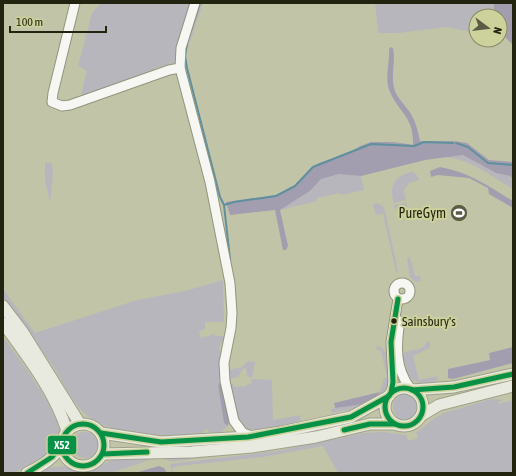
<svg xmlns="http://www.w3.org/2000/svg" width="516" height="476" font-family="'Asap Condensed',sans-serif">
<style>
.green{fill:#b8b6bd}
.forest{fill:#a29eb0}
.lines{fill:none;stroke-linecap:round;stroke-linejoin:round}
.stream{stroke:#608f9d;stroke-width:2}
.minor-casing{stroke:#92947d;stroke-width:11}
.major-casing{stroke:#a0a18a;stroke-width:13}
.minor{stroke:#f6f6f2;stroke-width:9}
.major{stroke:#e8e9df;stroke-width:11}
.bus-1-casing{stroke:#cdd19b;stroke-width:8}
.bus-1{stroke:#059247;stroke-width:5}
.bus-dot{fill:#23240f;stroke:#cdd19b;stroke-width:1.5}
.labels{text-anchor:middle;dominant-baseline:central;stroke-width:4;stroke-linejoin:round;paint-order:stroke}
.bus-label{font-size:13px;fill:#23240f;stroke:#cdd19b;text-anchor:start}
.poi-label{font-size:14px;fill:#23240f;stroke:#cdd19b;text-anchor:end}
.line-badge{stroke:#cdd19b;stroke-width:1.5}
.badge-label{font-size:11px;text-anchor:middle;font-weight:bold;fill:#fff}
</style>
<rect width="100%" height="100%" fill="#c2c4a8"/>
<g class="green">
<polygon points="101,3 192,3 178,62 155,68 154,72 80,99 87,71 78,66 92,13"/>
<polygon points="198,3 203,3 188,48 185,46"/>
<polygon points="375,3 494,3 494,16 476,16 476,33 447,27 399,33 378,33"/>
<path d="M 463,155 L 496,173 L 510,176 L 513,179 L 513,189 C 491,176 470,159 444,157 Z"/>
<polygon points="45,162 52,163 53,174 50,203 45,180"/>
<path d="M 412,172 L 417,175 L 419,180 L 409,183 L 404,190 L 407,207 L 395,209 L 394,205 L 406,203 L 405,200 L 394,203 C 389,185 394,176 412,172 Z"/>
<polygon points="339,174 361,176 364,190 341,195 340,193 317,198 317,201 280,210 310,191 321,179"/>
<polygon points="377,203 383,206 385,211 398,271 396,272 383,214 376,215 373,204"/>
<polygon points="410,257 415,276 420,276 421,281 416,282 410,277 407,258"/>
<path d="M 223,280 L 224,322 L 205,322 L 205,329 L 199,331 L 201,338 L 215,334 L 215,336 L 225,336 L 219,348 C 224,359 219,371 221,383 L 218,385 L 224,423 L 228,426 L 220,433 L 211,434 L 207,429 L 204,430 L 203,435 C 168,436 127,438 95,421 C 75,410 65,385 53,366 C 37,343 20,320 3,297 L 3,289 L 35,333 L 137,300 L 185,291 Z"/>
<path d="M 3,337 C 17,355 63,416 60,438 C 59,446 50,451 45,457 C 33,467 18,473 3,473 Z"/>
<path d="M 427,341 L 430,342 L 430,348 L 413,356 L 419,380 L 437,376 L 438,380 C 413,389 405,377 403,354 C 412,347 422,354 427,341 Z"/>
<path d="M 377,346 C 384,347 387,353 388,360 C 389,367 391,377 388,384 C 383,403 348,410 332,413 L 331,409 L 354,405 L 378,397 L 384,378 L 387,378 L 381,351 L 376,349 Z"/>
<path d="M 248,361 L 255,362 L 252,379 L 272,380 L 273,420 L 300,415 L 301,424 C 288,426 251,435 241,425 C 233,417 232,395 230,384 L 233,384 L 234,387 L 247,386 L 247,384 L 252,383 L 251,377 L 247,377 L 246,368 L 243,369 L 238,377 L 230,379 L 229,370 L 242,367 Z"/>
<circle cx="406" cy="407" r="13"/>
<polygon points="491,399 503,400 500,401 497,404 513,400 513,473 338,473 323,446 263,457 179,466 172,468 174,473 172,473 170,464 277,451 364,433 383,432 406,435 409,441 418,438 416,433 433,419 444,413"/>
<circle cx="85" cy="445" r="13"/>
<path d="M 208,455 L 209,456 C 196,459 181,461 168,461 L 165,457 L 156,458 L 110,473 L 39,473 L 48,468 L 63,466 L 87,470 L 125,456 Z"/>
</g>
<g class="forest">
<polygon points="494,3 513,3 513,45 500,32 500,16 494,16"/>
<path d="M 391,47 L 393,48 C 396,62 390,77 395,91 C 398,99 406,106 411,114 C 416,123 418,131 420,141 L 453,141 L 467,143 L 489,160 L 513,162 L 513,179 L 510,176 L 496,173 L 463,155 L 425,160 L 361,176 L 339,174 L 321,179 L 310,191 L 280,210 L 288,246 L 286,250 L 283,250 L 275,210 L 230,215 L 226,202 L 276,195 L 294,186 L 312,167 L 319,163 L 350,153 L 360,146 L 371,142 L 394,142 L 413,145 C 414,117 400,114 390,92 C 384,79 390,63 389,49 Z"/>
<path d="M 440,167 C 469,172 488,186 513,201 L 513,208 L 489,194 L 488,188 L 469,178 L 438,175 L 431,177 L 430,171 Z"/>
<polygon points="513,347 513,363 453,379 448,378 448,369 490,360 489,353"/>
<polygon points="221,383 223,385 230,418 228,426 224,423 218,385"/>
<path d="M 380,392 C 373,405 349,406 335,408 L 334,403 Z"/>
<polygon points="159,466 164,468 167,473 135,473"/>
</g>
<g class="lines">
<g class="stream">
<polyline points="189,36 200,3"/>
<polyline points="187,44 185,56 187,68 220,197 224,205 234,202 276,196 295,186 313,167 371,144 414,146 424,142 453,143"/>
<polyline points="456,143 468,147 488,163 513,165"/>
<polyline points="224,205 230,259"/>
</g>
<defs>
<g id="minor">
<polyline points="75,3 53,93 52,102 62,106 70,105 169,70 180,68"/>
<polyline points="195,3 181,48 180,68 210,182 230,283 232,313 231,328 224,363 225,381 234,421 243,433 252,436"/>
<circle cx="402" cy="291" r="8"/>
<path d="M 400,321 C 396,345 395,368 410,388"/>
<polyline points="391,393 393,382 391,342 398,299"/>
</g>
<g id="major">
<polyline points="3,306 22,331 80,424"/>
<path d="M 3,323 C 27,356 55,392 67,431"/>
<circle cx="404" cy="407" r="19"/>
<polyline points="412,390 454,387 513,374"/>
<polyline points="422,415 439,405 513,386"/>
<circle cx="83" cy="445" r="21"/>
<polyline points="101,433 161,442 248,437 281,432 351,417 389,396"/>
<polyline points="103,454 192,452 252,447 316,437 370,424 395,424"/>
<path d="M 27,473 C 41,466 55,458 62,444"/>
</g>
</defs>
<use href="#minor" class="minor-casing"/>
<use href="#major" class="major-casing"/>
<use href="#minor" class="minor"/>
<use href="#major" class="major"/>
<defs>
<g id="bus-1">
<circle cx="404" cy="407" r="19"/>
<polyline points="412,390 454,387 513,374"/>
<polyline points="391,393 393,382 391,342 398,299"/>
<circle cx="83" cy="445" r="21"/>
<polyline points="344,430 370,424 395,424"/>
<polyline points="101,433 161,442 248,437 351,417 389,396"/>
<polyline points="103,454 147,452"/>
<polyline points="27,473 52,457 62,444"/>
</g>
</defs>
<use href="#bus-1" class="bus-1-casing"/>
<use href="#bus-1" class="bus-1"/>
</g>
<defs>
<symbol id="stadium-disc" viewBox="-11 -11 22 22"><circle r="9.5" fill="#5b5c45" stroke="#cdd19b"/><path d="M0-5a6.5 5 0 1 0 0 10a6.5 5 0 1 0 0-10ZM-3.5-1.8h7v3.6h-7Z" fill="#fff"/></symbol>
</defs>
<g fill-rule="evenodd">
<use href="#stadium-disc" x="449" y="203" width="20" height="20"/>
</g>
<circle class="bus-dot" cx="394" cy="321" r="3.5"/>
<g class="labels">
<g class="bus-label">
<text x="402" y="321">Sainsbury's</text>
</g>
<g class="poi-label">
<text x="446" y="213">PureGym</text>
</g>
</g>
<rect class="line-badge" x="47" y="435" width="30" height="20" rx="4" fill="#059247"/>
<g class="badge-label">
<text x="62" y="449">X52</text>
</g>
<rect width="516" height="476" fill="none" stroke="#23240f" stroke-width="8"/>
<g transform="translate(488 28) rotate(105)"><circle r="19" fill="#cdd19b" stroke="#898c63"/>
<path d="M0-3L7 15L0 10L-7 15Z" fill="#5b5c45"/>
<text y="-6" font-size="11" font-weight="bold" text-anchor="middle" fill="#23240f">N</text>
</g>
<path d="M10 26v6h96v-6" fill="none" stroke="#23240f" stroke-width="2"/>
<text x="16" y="26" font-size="12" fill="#23240f" stroke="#cdd19b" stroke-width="3" paint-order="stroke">100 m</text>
</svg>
